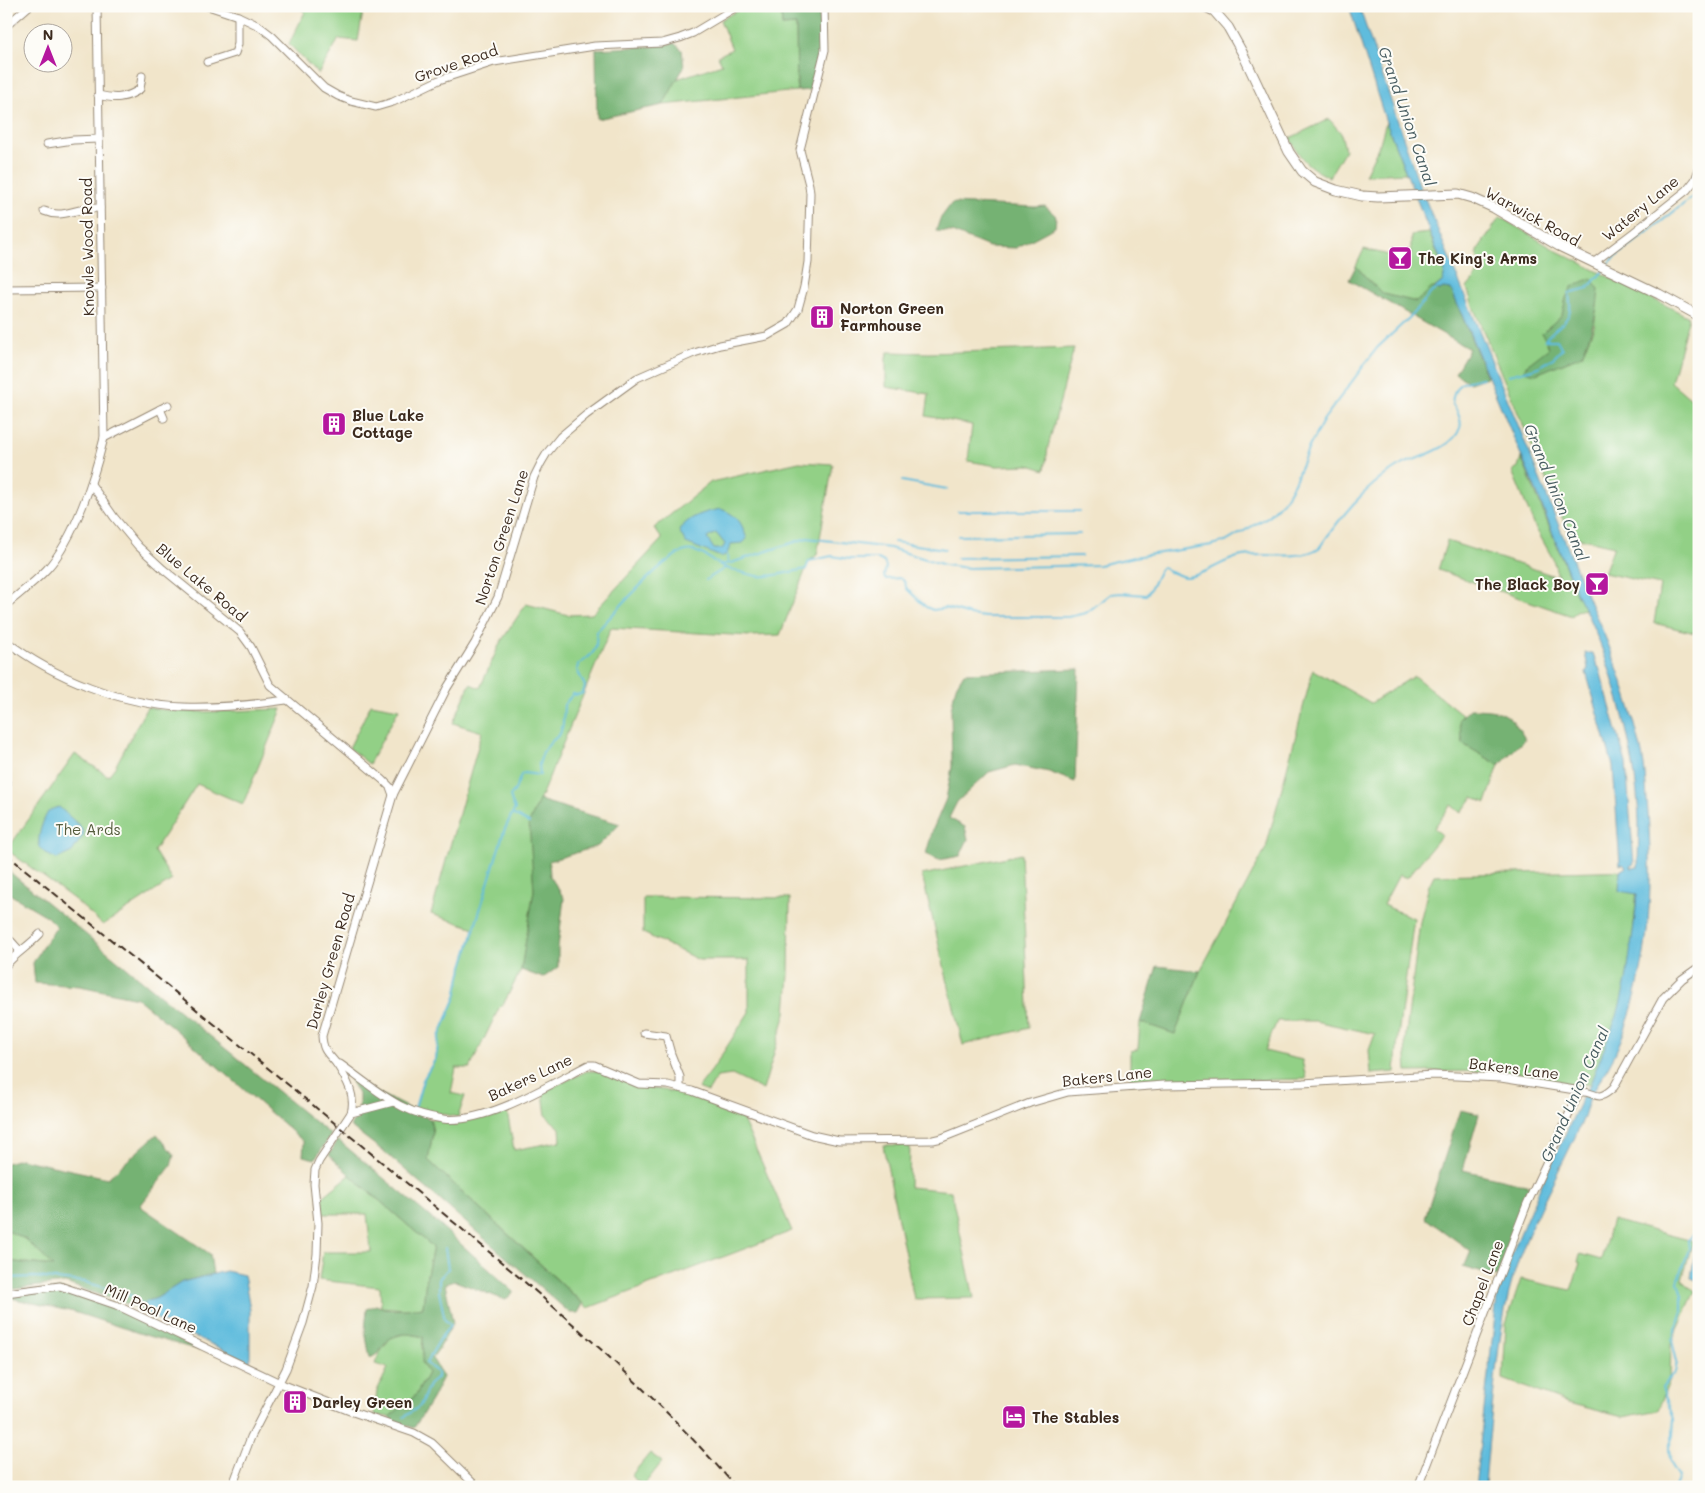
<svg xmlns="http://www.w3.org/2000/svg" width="1705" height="1493" font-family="Mali,sans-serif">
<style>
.green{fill:#92d086;stroke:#667d52;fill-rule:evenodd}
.forest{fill:#75b273;stroke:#586e48}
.water{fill:#5fbcdd;stroke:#4d737e;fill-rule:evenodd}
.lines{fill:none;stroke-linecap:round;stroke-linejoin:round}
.stream{stroke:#5fbcdd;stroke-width:2}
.minor-casing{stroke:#968874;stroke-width:9}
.major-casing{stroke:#968874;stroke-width:11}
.minor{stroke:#fff;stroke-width:7}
.major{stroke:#fff;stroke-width:9}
.rail{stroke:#3b2a1e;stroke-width:2;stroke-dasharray:8 4;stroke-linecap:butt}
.labels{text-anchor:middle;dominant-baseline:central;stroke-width:4;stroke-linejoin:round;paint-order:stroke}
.street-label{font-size:15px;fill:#3b2a1e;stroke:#fdfcf7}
.poi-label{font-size:15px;font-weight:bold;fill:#3b2a1e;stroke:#fdfcf7;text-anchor:start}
.park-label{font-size:15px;fill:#555c3d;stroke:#fdfcf7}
.water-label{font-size:16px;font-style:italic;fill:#485d61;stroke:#fdfcf7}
</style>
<rect width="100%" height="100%" fill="#fdfcf7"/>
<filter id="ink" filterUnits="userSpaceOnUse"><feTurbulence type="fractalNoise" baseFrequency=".02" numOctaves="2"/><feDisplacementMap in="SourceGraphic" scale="10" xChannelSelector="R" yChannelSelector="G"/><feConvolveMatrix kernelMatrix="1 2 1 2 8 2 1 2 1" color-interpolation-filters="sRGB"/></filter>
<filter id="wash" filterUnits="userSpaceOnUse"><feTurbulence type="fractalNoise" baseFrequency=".0096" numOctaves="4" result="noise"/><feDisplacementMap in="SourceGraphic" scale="20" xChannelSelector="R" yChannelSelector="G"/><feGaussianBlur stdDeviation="1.12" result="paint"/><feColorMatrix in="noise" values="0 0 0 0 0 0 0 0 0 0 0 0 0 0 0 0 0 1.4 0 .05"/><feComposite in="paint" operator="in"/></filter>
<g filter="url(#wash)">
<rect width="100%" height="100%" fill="#f1e5ca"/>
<g class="green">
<polygon points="297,6 364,6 358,41 339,39 318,74 289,44 305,12"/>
<polygon points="746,6 781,6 782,26 796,25 797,91 663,105 677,79 722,64 718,56 732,49 720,20"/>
<path d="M 1329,119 L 1341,133 L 1345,150 L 1329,177 C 1308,167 1300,159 1290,138 Z"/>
<polygon points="1386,122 1406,173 1365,175 1380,143"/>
<path d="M 1500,217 L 1557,251 L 1689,317 L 1671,382 L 1699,406 L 1699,634 L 1654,623 L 1660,585 L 1604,573 L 1614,546 L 1570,536 L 1474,309 L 1467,288 L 1485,265 L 1477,257 L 1477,251 ZM 1572,287 L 1599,289 L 1594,327 L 1582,355 L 1536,374 L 1527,365 L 1550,348 L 1542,333 L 1562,315 L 1566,298 Z"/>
<polygon points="1429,233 1445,272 1443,281 1416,302 1384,294 1372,284 1356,266 1364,249 1389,255 1411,254 1411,235"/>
<polygon points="1074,348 1048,447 1045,470 1029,465 997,466 968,461 972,425 926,416 929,394 886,387 886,358 888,352 929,353"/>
<polygon points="1521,457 1576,593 1585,609 1576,611 1572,616 1438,570 1447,541 1558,577 1553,559 1535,527 1512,471 1518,467"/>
<polygon points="799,462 833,464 817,555 809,561 780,635 750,636 611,628 530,823 534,890 521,970 504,1003 499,1008 470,1068 456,1068 451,1093 465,1096 458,1117 415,1108 423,1080 436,1058 439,1037 456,997 460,976 475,928 431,914 482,732 453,723 470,684 480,688 500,643 526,604 568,615 592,614 662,539 654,528 711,482"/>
<polygon points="1313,670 1371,703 1414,676 1463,715 1459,719 1463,744 1499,765 1486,803 1473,797 1461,813 1451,805 1434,828 1442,835 1407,878 1399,875 1383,905 1414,918 1398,1036 1395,1072 1371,1074 1369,1050 1375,1034 1315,1021 1277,1021 1265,1051 1302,1060 1306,1079 1130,1083 1130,1051 1138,1049 1140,1022 1175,1034 1200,971 1266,848"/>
<polygon points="371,704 399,709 369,764 349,748"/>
<path d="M 147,707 C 190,716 238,710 282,709 L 243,804 L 197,784 L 154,851 L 172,880 L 103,925 L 75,900 L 7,850 L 75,754 L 108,776 L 115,767 Z"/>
<polygon points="1021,854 1029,1028 963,1045 922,875"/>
<path d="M 1638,870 C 1635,919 1632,969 1618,1016 C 1610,1039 1599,1062 1590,1084 C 1558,1087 1527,1077 1495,1073 C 1466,1070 1436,1072 1407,1072 L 1405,1042 L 1420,922 L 1429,885 L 1434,875 Z"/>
<polygon points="643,897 790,898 789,975 786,1013 763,1090 732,1075 717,1077 708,1092 698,1088 712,1070 749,1012 749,960 699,960 643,933"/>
<polygon points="587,1071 603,1071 643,1087 683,1093 740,1113 792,1231 588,1308 428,1160 433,1132 430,1119 463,1120 507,1111 514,1150 561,1141 560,1128 546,1116 543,1092"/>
<polygon points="883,1145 910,1145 909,1187 951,1191 974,1298 914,1299"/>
<polygon points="350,1175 433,1247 426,1279 423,1307 405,1309 381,1307 380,1287 319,1280 323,1252 371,1252 367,1214 321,1214 319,1200"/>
<polygon points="1612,1220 1693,1241 1682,1280 1695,1291 1671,1344 1670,1379 1658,1410 1623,1417 1568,1403 1503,1379 1506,1324 1521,1279 1571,1290 1580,1263 1578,1262 1580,1254 1601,1260"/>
<polygon points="6,1230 25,1239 54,1266 6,1261"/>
<polygon points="407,1333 423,1337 422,1348 428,1373 416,1395 389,1417 374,1415 377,1391 388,1368 375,1364 379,1354 390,1338"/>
<polygon points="650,1453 662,1462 643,1486 631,1476"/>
</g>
<g class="forest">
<polygon points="781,6 819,6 821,50 810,90 797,91 796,25 782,26"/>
<polygon points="674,43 682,50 684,67 663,105 597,119 596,49 655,46"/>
<polygon points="952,203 1035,207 1045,206 1056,216 1055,227 1016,248 989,247 952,232 936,231 940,219"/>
<polygon points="1356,266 1372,284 1384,294 1416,302 1432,288 1440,290 1443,288 1451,289 1487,377 1470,383 1455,373 1469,349 1349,280"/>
<path d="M 1591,278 L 1599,289 C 1597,315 1592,331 1582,355 L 1536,374 L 1523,371 L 1527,365 L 1549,348 L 1542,333 L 1562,315 L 1566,298 L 1572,287 Z"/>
<polygon points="1079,669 1075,782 1049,772 1015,765 989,772 957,802 949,818 965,827 968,839 960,856 939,860 926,854 933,829 946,799 952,767 951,709 956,686 964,673"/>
<path d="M 1470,709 C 1500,710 1509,710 1525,739 L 1499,765 L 1463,744 L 1459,719 Z"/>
<polygon points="539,800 620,824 598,846 549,861 550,876 564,898 558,947 558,967 543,978 521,970 534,890 529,823"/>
<polygon points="6,869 331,1135 315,1159 303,1156 304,1142 170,1025 137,998 80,986 35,983 33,963 44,944 57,927 45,915 6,892"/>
<polygon points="1157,966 1200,971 1175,1034 1140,1022"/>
<polygon points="349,1078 430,1119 433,1132 428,1160 583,1304 578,1313 570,1313 388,1155 350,1126 359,1115 359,1096"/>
<polygon points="1460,1110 1479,1114 1463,1170 1531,1186 1497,1277 1462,1267 1466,1263 1471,1251 1425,1218"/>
<polygon points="157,1134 174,1155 171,1166 140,1206 210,1254 213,1274 182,1282 157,1298 145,1302 146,1314 130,1305 65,1283 6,1290 6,1261 53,1266 25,1239 6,1230 6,1163 20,1159 108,1178"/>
<path d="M 338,1140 L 442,1227 L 514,1292 L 505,1300 L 455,1281 L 445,1284 L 453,1323 L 440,1347 L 432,1358 L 443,1377 L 432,1399 L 414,1428 L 394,1421 L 389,1417 L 416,1395 L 428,1373 L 422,1363 L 423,1337 C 413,1334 401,1332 391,1338 C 382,1344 384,1352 370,1358 L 365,1331 L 367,1309 L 376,1305 C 390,1312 408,1309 423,1307 L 426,1279 L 433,1247 L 350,1175 L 329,1155 Z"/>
<polygon points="60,1289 113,1307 199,1350 148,1336 74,1312 6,1297"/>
</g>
<g class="water">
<path d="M 1349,6 L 1359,6 L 1419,184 L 1521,432 L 1591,605 C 1613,651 1630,700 1641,749 C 1646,770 1646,792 1648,813 C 1654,895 1649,978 1615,1054 C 1608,1069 1597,1083 1590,1098 C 1586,1107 1585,1116 1581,1124 C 1561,1169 1535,1212 1519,1259 C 1503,1304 1498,1351 1493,1399 C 1490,1428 1487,1458 1485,1487 L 1475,1487 L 1497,1298 C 1518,1228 1552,1164 1582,1098 L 1590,1084 L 1617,1016 L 1626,981 L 1635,917 L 1637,894 L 1619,891 L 1620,871 L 1626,867 L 1623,864 L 1620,865 L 1613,766 L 1586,672 L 1588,668 L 1585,653 L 1593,653 L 1597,666 L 1599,667 L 1626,763 L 1634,864 L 1630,866 L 1632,868 L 1638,867 C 1638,852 1639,837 1639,821 C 1636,749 1612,657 1576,593 L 1537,493 L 1451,289 L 1443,288 L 1440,290 L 1435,288 L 1443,281 L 1445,271 L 1386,122 Z"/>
<path d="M 721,509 C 738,516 741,521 747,539 L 743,543 L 731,544 L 727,554 L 721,557 L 686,543 L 679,531 C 688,516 705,512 721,509 ZM 716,533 L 725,544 L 722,549 L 714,549 L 707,538 Z"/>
<path d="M 59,807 L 81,827 L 84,834 L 72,852 L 57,859 C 52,857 45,854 41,849 C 35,841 43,820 48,812 C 51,809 55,808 59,807 Z"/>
<polygon points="1699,1236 1699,1281 1691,1278 1697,1239"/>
<polygon points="226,1271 244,1275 250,1309 250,1362 146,1314 145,1302 157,1298 182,1282"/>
</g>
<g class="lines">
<g class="stream">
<polyline points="1607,265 1613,259 1699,192"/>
<path d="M 1508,375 C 1530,370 1546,368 1562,349 L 1557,340 L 1545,340 C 1552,329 1569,323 1570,309 C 1571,304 1569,298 1569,293 L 1588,288 L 1603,271"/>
<polyline points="902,481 947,489"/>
<polyline points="958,511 1080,511"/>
<polyline points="958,536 1080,534"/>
<polyline points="894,542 945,549"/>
<polyline points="727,554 728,563"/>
<polyline points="956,558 1081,556"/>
<polyline points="720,565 731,563 807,538 890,548 945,565 969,568 1099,565 1134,557 1212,545 1229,540 1269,516 1283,502 1294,483 1309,447 1324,419 1377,348 1409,318 1431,293 1438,288"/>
<polyline points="706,580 725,568"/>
<path d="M 512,814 L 515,809 L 512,803 L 510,796 L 515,790 L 521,775 L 524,773 L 540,775 L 539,764 L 543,752 L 551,742 L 560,734 L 563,724 L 564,705 L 573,694 L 577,695 L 583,693 L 585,686 L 577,670 L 578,665 C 593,654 598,652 596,632 C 614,614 665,554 686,551 C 699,548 713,562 724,567 C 728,569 752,575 757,576 C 768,578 793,571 806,569 L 809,561 L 832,556 L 850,559 L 878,559 L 884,562 L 886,567 L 884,576 L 885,579 L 901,578 L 904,581 L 907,589 L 926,607 L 933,610 L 946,608 L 970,615 L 985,617 L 1068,617 L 1086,613 L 1111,594 L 1120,593 L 1146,595 C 1154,587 1155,574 1163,567 L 1169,572 C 1176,572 1181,578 1187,577 C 1206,575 1221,561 1238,557 C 1264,551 1296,562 1319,548 C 1340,518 1363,488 1396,468 C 1414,457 1452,451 1460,428 C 1463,420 1456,409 1452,403 C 1455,380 1464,382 1483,378"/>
<polyline points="415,1108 423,1080 436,1058 439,1037 456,997 460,976 504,831 512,814 529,823"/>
<polyline points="1699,1170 1697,1171 1699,1199"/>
<polyline points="6,1278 34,1277 85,1282 132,1296 145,1307"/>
<polyline points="404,1417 420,1406 429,1385 437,1378 437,1372 426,1363 442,1336 451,1325 445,1320 439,1292 439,1279 448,1269 445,1248"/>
<polyline points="1675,1487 1679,1477 1670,1462 1669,1447 1673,1434 1674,1419 1662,1388 1675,1372 1677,1362 1672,1341 1682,1311 1682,1296 1678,1282 1689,1249 1688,1240 1699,1230"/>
</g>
</g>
</g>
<g filter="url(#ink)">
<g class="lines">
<defs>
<g id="minor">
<polyline points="208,6 238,16 259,26 272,36 324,88 338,96 351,101 376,107 393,102 439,80 494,62 595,46 662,43 680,38 693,33 738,6"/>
<polyline points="6,26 29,6"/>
<polyline points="207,62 235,53 238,44 238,16"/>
<path d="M 98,95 C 114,99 126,99 140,89 L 142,76"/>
<polyline points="47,144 73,140 99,139"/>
<path d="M 44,211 C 58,217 66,213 80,210 C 86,208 94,208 100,208"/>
<polyline points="1593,263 1634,232 1687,190 1695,180 1699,169"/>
<polyline points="6,289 102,288"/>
<polyline points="160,409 164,418"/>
<polyline points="104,438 168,405"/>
<polyline points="91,484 114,517 138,546 163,569 240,632 251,647 270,685 383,780 390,787 393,795"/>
<path d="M 6,605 C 20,593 35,582 47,569 C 75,538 94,478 104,438 L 97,6"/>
<path d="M 6,641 C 54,678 123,705 183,707 C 217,708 252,705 286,700"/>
<polyline points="6,784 7,784"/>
<polyline points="6,938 11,941 20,951"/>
<path d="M 6,965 C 16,953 29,946 40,934"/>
<polyline points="644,1033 666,1036 671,1054 680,1077 680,1088"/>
<path d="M 337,1064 L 340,1064 C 360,1078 381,1096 403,1107 C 415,1113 430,1117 443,1119 C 484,1125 551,1084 588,1065 L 594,1065 L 639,1084 L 668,1085 L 692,1091 L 812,1135 L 839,1141 L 933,1140 L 942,1138 L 1030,1103 L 1068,1092 L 1164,1085 L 1303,1083 L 1433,1075 L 1501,1078 L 1575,1090 L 1578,1092 C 1597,1090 1595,1105 1614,1087 L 1663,998 L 1682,979 L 1699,967"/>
<polyline points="351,1113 393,1102"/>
<polyline points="6,1293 60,1286 116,1305 284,1385 350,1411 414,1433 432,1443 477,1487"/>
<path d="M 232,1487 L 251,1437 L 286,1369 L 303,1323 L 313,1286 L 317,1254 L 318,1223 L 314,1184 L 315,1170 L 319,1161 L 351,1113 C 356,1096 347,1080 338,1066 C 329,1053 323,1053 322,1036 L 393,795 L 447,688 L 475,643 L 498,597 L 534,477 L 541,463 L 547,453 L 560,437 L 586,415 L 637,378 L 694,353 L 720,345 L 767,336 L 788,324 L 798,309 L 804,287 L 808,262 L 810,193 L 809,185 L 800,150 L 825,50 L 824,6"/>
<polyline points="1418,1487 1527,1204 1577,1097 1578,1092"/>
</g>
<polyline id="major" points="1204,6 1214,11 1228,27 1243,54 1289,152 1302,171 1315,182 1336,190 1362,196 1378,197 1458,194 1472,198 1494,208 1559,246 1659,294 1699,316"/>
</defs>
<use href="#minor" class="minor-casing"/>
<use href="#major" class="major-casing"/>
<use href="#minor" class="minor"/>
<use href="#major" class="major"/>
<path class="rail" d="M 6,854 C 143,966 280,1077 415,1190 C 528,1284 640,1376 736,1487"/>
</g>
</g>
<defs>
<symbol id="bar-square" viewBox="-11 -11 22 22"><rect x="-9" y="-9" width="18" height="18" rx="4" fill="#b5179e" stroke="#fdfcf7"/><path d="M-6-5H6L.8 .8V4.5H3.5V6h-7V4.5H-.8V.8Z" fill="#fff"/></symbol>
<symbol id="building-square" viewBox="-11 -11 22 22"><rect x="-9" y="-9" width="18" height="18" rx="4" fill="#b5179e" stroke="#fdfcf7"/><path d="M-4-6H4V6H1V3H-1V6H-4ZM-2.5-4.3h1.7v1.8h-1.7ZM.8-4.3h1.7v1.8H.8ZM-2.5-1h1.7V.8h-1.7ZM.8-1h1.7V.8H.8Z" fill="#fff"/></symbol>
<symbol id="hotel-square" viewBox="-11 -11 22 22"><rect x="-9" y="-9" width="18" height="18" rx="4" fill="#b5179e" stroke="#fdfcf7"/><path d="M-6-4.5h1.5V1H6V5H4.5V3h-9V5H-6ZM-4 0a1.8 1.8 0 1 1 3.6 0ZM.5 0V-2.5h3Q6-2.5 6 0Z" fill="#fff"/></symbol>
</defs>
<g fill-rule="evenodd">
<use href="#bar-square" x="1386" y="244" width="28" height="28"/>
<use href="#building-square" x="808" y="303" width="28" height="28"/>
<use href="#building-square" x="320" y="410" width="28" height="28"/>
<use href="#bar-square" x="1583" y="570" width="28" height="28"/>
<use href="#building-square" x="281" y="1388" width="28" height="28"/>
<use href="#hotel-square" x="1000" y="1403" width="28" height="28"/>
</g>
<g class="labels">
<g class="street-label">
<text transform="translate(456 63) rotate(-19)">Grove Road</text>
<text transform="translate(1640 208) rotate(-39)">Watery Lane</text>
<text transform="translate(1533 216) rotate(29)">Warwick Road</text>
<text transform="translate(87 247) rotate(-91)">Knowle Wood Road</text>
<text transform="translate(501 537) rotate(-72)">Norton Green Lane</text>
<text transform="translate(202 582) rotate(40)">Blue Lake Road</text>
<text transform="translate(330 961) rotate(-74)">Darley Green Road</text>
<text transform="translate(1514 1068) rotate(7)">Bakers Lane</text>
<text transform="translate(1107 1076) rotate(-6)">Bakers Lane</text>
<text transform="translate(530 1077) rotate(-25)">Bakers Lane</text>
<text transform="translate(1482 1283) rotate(-69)">Chapel Lane</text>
<text transform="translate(151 1308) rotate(24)">Mill Pool Lane</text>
</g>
<g class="poi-label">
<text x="1418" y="258">The King's Arms</text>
<text x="840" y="308">Norton Green<tspan x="840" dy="17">Farmhouse</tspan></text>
<text x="352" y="415">Blue Lake<tspan x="352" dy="17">Cottage</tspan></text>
<text x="1580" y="584" text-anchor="end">The Black Boy</text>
<text x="312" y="1402">Darley Green</text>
<text x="1032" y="1417">The Stables</text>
</g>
<g class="park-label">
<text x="88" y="829">The Ards</text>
</g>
<g class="water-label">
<text transform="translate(1408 116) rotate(71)">Grand Union Canal</text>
<text transform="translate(1557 492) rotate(68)">Grand Union Canal</text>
<text transform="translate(1574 1094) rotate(-66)">Grand Union Canal</text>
</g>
</g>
<rect width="1705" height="1493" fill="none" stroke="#fdfcf7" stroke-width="25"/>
<g transform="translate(48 48)"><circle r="24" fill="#fdfcf7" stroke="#afa8a0"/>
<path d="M0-4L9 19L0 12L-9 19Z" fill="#b5179e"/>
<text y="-8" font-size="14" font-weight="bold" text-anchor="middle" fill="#3b2a1e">N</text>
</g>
</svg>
